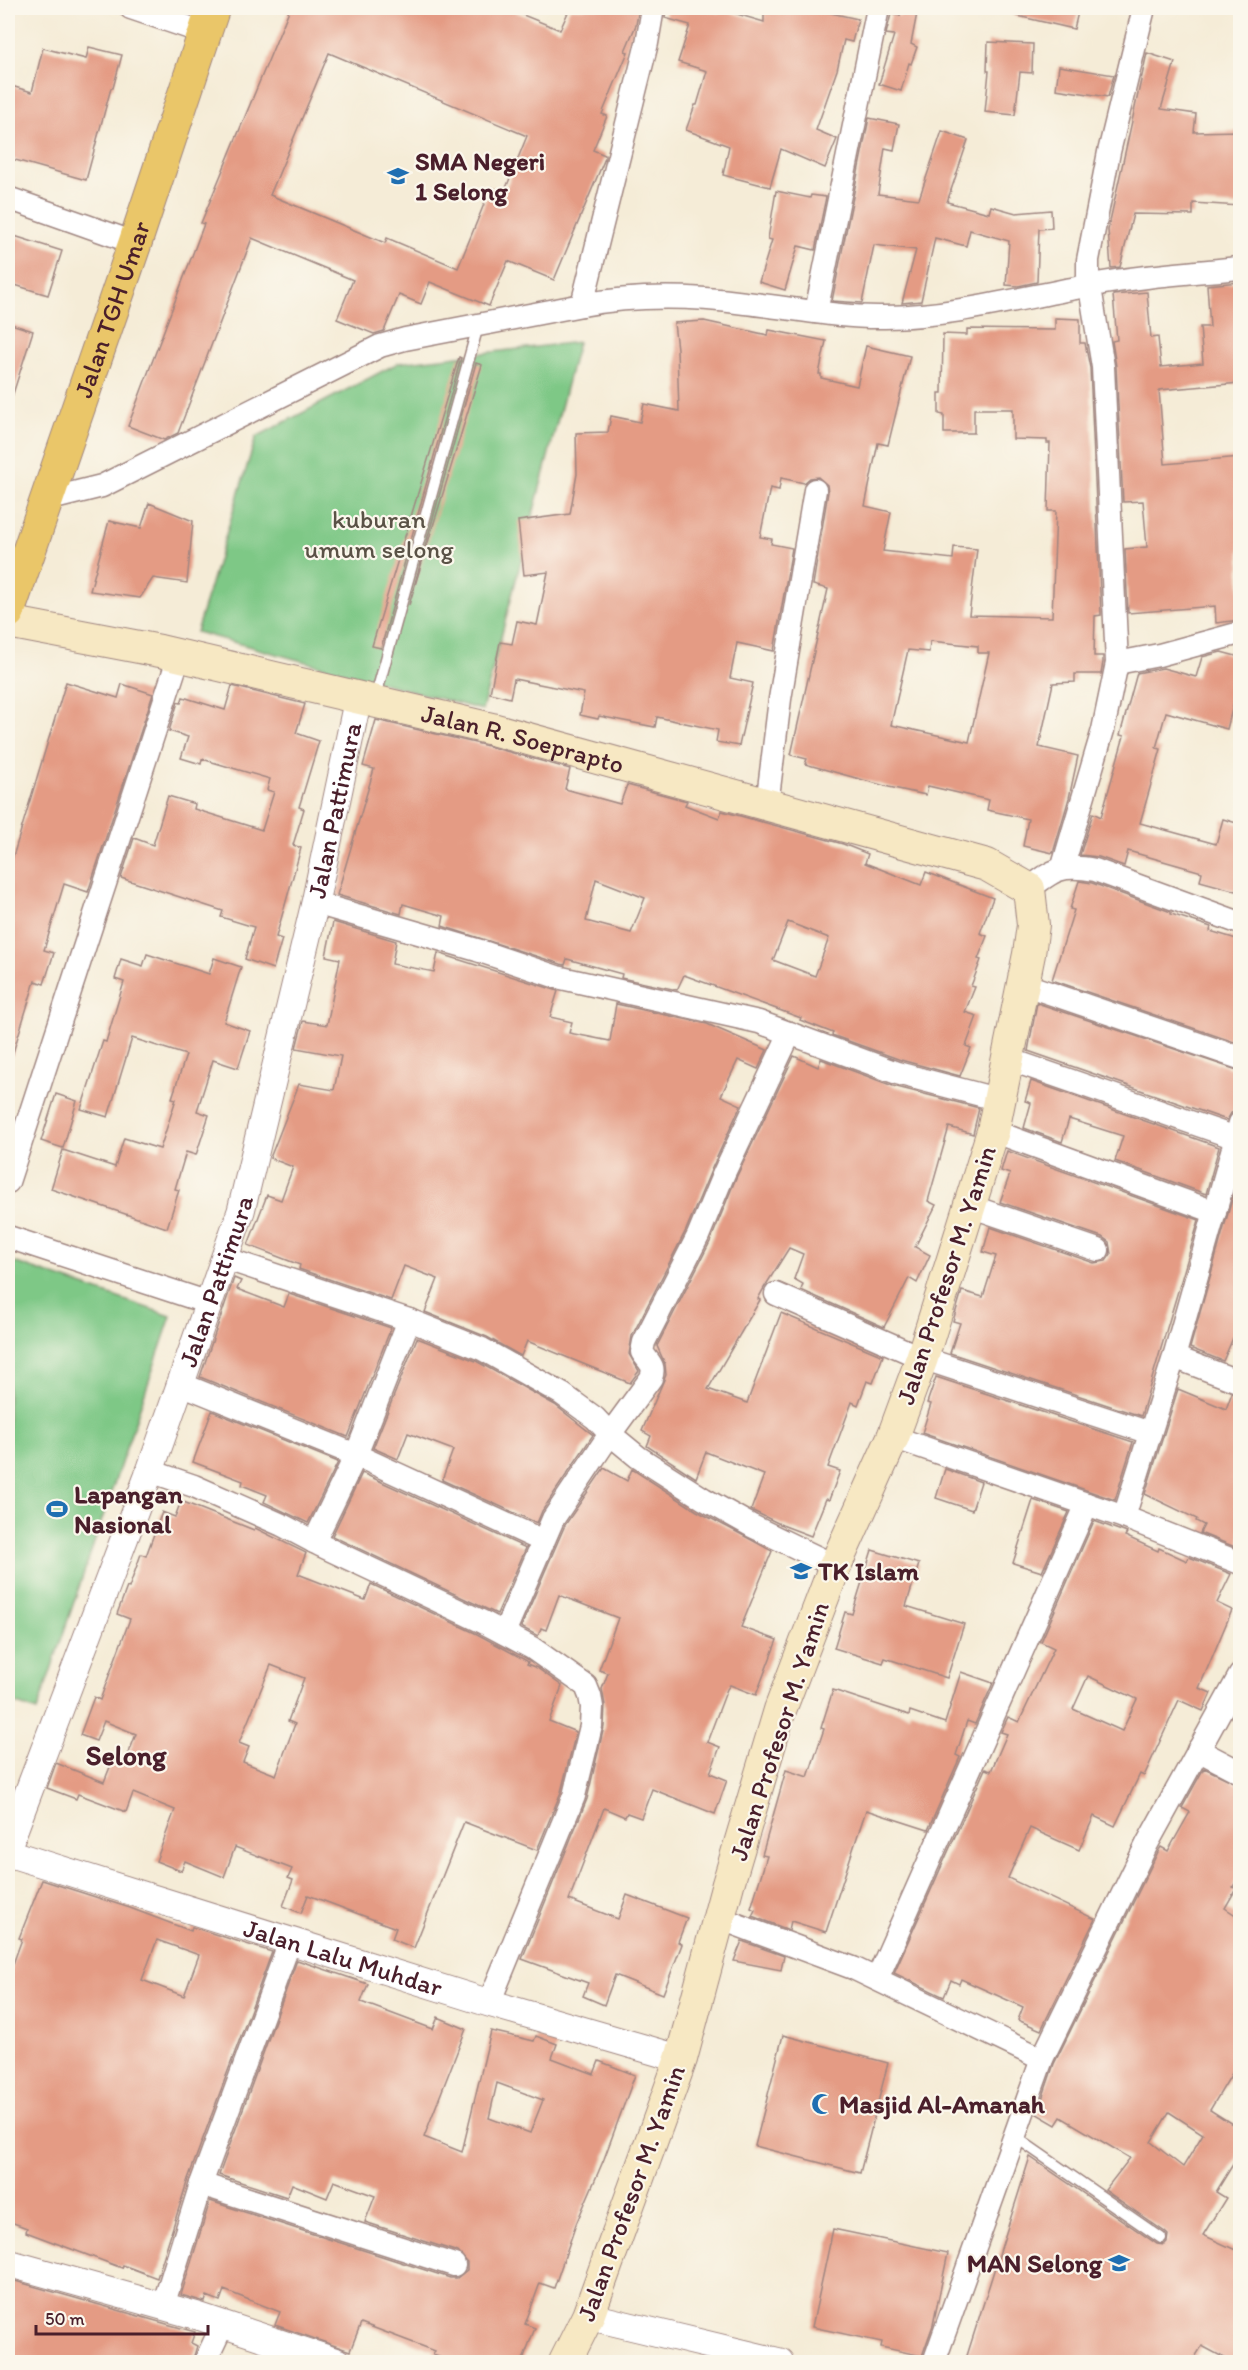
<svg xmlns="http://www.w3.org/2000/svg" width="1248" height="2370" font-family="Itim,sans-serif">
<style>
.green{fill:#7ec886;stroke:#647458;stroke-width:1.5}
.building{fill:#e49b84;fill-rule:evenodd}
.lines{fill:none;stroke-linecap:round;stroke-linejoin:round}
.service-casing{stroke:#a08681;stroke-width:13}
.minor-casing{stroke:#a08681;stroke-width:25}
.tertiary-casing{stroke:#a08681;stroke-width:29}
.secondary-casing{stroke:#a08681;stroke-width:34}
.primary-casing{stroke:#a08681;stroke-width:35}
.service{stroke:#fff;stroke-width:10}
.minor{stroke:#fff;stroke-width:22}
.tertiary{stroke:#fff;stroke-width:27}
.secondary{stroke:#f7e8c3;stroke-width:32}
.primary{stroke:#eac669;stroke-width:33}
.labels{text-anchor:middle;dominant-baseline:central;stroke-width:4.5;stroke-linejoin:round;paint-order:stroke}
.poi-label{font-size:26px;font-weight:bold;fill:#4a1f2b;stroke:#fbf7ec;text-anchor:start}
.street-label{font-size:26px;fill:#4a1f2b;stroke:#fbf7ec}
.park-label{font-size:26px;fill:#5a5246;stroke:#fbf7ec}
.quarter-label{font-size:28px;font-weight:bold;fill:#4a1f2b;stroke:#fbf7ec}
</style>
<rect width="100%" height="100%" fill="#fbf7ec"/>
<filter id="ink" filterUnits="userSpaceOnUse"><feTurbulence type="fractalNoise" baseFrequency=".0167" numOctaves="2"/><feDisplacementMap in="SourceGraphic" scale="12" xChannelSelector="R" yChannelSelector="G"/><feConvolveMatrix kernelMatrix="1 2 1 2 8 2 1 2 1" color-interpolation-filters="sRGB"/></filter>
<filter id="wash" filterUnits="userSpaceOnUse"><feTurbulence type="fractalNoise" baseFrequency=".008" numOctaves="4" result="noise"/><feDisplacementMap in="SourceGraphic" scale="24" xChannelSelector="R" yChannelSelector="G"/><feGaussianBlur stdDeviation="1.35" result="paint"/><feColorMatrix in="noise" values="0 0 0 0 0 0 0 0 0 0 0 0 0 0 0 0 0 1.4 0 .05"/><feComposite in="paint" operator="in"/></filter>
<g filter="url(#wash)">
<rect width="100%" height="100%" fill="#f5ecd7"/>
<g class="green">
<polygon points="578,342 482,710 196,632 256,437 398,363"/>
<polygon points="8,1260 171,1316 37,1711 8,1701"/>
</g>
<g id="blocks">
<g class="building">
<path d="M 290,8 L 506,8 L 560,30 L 570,8 L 639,8 L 636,25 L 625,51 L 628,52 L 602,114 L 607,116 L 593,150 L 605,155 L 605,158 L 554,280 L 508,261 L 489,306 L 430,282 L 421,304 L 399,295 L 384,331 L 374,334 L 337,319 L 353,280 L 252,238 L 178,433 L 164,440 L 128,426 L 204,224 L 201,223 ZM 329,53 L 527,136 L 504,193 L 491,187 L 458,268 L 387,238 L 385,243 L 270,195 Z"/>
<polygon points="666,8 701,8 719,13 720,9 764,22 764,11 801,12 802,8 823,8 822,11 858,19 852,42 844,40 837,70 816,130 837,139 825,168 781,149 770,187 723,175 729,146 686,130 695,105 697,105 707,71 678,62 690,25 665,18"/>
<polygon points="902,8 918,8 911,44 917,47 911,64 909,63 901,91 879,84 894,35 886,34 891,14 900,16"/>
<polygon points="1014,8 1079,8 1074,29 1013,15"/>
<polygon points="988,42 1033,44 1032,73 1020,72 1015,115 985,112 989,71 987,71"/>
<polygon points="89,47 122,55 113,88 111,88 86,180 8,158 8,85 32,92 43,48 86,59"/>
<polygon points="1147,53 1175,62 1161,109 1196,114 1194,132 1240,131 1240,206 1193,203 1193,215 1133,214 1120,267 1111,268 1108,230"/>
<polygon points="1059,66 1114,75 1108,97 1056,89"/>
<polygon points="869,118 899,124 894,150 885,148 878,194 919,199 942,131 968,140 947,202 989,213 991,206 1016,213 1051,210 1052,228 1039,229 1037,282 1018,286 1006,285 1009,241 970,230 966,246 935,238 921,301 902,303 916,250 874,245 862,303 832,301"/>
<polygon points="776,191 810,198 811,195 826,197 815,250 798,246 785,290 759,282 772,240 768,239"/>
<polygon points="8,234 62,251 48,295 8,283"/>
<polygon points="1240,282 1240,383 1159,390 1165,464 1240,457 1240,476 1235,477 1240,541 1240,620 1216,623 1215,606 1128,613 1125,549 1147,547 1143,501 1123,502 1116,366 1112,341 1117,340 1113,295 1147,292 1151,338 1158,337 1161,367 1203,363 1200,327 1210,327 1207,285"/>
<path d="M 1055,318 L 1080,319 L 1080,343 L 1085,343 L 1090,368 L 1101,615 L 1095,616 L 1094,656 L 1103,656 L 1103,662 L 1101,674 L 1075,674 L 1075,682 L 1053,683 L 1039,747 L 1078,756 L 1069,798 L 1053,853 L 1023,846 L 1028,819 L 987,810 L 989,800 L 928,786 L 926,795 L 889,787 L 805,764 L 807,759 L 791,755 L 828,589 L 813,585 L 828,492 L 827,485 L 818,477 L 810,478 L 804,483 L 781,478 L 779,490 L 770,488 L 760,537 L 772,539 L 771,544 L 792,548 L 774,651 L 737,643 L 730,678 L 753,683 L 739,746 L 716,742 L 718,730 L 657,717 L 655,727 L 599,716 L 598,719 L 580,715 L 584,693 L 514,679 L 510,698 L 490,693 L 500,642 L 512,644 L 517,621 L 537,625 L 548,572 L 524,575 L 518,521 L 570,514 L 577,474 L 576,433 L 608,432 L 611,416 L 640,422 L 644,404 L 679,411 L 677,349 L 674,323 L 704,321 L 768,335 L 769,330 L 826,341 L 819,374 L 821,374 L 821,378 L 857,386 L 866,346 L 910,356 L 888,445 L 878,443 L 865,506 L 891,512 L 883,551 L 953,559 L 954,547 L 977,549 L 969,615 L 1052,617 L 1056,511 L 1048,511 L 1050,443 L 1047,443 L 1047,440 L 1013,439 L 1013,409 L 974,409 L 974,433 L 944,433 L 944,415 L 939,414 L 939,393 L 942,393 L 943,334 L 967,335 L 967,329 L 1055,330 ZM 930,641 L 978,646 L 978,653 L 989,653 L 969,742 L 891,725 L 908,650 L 929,652 Z"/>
<polygon points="8,323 33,331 12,397 8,397"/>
<polygon points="459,357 461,358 381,648 372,646"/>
<polygon points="476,363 482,365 409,605"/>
<polygon points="149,503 193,521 187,583 153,578 140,598 90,591 109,521 141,528"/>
<polygon points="1221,652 1240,657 1240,678 1227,729 1166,712 1156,748 1161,749 1140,823 1216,844 1223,819 1240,824 1240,892 1200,881 1202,872 1128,851 1124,866 1099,857 1080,855 1093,813 1101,817 1124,736 1120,735 1137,673 1163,668 1196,677 1202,657"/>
<polygon points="66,682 118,698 122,684 153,694 88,892 64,884 44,950 54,953 44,984 35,981 12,1056 8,1056 8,873"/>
<polygon points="232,686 305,704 296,733 319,741 299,807 304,809 293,845 301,848 276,937 282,939 273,969 245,959 254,927 221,917 223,911 121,878 134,838 153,845 168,796 195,804 194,809 262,830 274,792 267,790 270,779 202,759 201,764 181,758 188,737 169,731 178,702 181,703 183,697 225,710"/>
<path d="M 376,720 L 488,746 L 570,769 L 565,789 L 620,804 L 627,785 L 687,801 L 685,805 L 719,818 L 722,811 L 843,844 L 868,854 L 865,863 L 921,885 L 926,872 L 993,898 L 980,933 L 987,936 L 978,959 L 981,960 L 971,986 L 975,987 L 965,1012 L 977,1016 L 966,1046 L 971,1048 L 960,1076 L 901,1060 L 832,1035 L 833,1033 L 800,1020 L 801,1018 L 684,975 L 677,990 L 621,978 L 622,974 L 567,959 L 565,965 L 561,964 L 442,926 L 444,916 L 403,904 L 401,914 L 337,895 L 374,769 L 363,766 ZM 596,879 L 645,898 L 631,933 L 586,921 ZM 788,922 L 829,938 L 815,976 L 773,960 Z"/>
<polygon points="1079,881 1092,883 1171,912 1171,914 1211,927 1210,931 1240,940 1240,1044 1052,980 1074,910 1070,909"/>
<polygon points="333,922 396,941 392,964 434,972 438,953 558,991 550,1017 572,1022 569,1033 610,1041 616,1004 707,1024 767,1050 758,1069 738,1060 721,1096 741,1105 712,1168 686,1230 632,1336 629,1354 639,1371 630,1383 527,1341 521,1356 487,1337 425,1312 438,1279 404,1266 391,1300 299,1269 300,1265 248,1245 267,1195 281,1200 293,1167 270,1158 299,1084 334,1090 341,1056 296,1048 303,1021 327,1025 340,959 326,956"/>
<polygon points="147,954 209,974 214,958 241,967 224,1022 250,1031 238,1068 213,1060 197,1111 209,1115 196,1155 186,1152 175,1189 179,1190 167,1228 51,1189 63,1150 115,1167 124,1138 160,1149 176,1099 172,1098 186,1055 132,1038 108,1117 81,1109 103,1041 106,1042 124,982 115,979 121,959 143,966"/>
<polygon points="1037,1003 1240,1071 1240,1104 1238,1110 1231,1113 1227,1120 1028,1051"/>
<polygon points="794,1056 818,1067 821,1059 893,1086 979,1108 973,1134 949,1127 928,1201 936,1205 915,1247 930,1255 917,1283 909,1278 884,1327 801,1290 803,1284 794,1279 803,1254 789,1248 764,1288 758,1299 760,1300 708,1389 747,1403 781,1313 883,1356 873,1383 867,1381 858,1405 852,1402 828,1467 840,1471 829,1500 826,1499 811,1536 782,1525 751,1510 764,1475 706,1452 696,1478 647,1446 651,1436 642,1431 666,1375 665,1364 657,1346 710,1242 736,1178"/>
<polygon points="1031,1081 1219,1147 1206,1194 1115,1161 1123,1136 1069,1119 1062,1142 1024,1128 1031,1103 1025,1101"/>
<polygon points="56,1094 77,1101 63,1148 41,1141"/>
<polygon points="1007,1151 1199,1220 1141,1416 950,1353 960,1323 953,1321 962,1291 983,1297 996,1256 983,1252 990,1227 1094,1263 1106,1261 1111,1254 1109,1242 1102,1237 1000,1202 1010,1174 1001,1171"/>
<polygon points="1240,1171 1240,1341 1233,1338 1223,1361 1190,1348"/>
<polygon points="234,1278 241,1281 237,1289 284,1307 289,1294 391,1328 348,1437 200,1377"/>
<polygon points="417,1338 476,1361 555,1405 593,1435 542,1511 537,1523 442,1480 453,1450 408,1433 398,1459 373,1448"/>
<polygon points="936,1377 1133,1442 1115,1500 922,1433 931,1404 927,1403"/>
<polygon points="1178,1389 1226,1409 1232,1393 1240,1395 1240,1549 1200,1533 1204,1525 1196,1521 1197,1519 1145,1494"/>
<polygon points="212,1411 338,1462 308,1523 264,1502 267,1495 242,1485 243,1481 193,1462"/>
<polygon points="604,1468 627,1481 632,1469 697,1511 772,1551 741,1627 777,1640 756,1695 730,1685 727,1689 707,1742 720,1747 710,1773 727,1780 715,1814 652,1789 641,1818 627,1813 625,1817 604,1808 569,1900 618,1919 627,1895 687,1918 678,1942 682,1944 663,1994 615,1975 604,2005 583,1996 588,1983 522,1959 587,1799 604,1727 605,1705 602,1689 608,1673 599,1670 618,1618 559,1595 546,1630 541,1628 538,1636 521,1627 565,1525"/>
<polygon points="945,1469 981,1482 972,1510 936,1498"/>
<polygon points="362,1473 526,1548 497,1614 332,1536"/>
<polygon points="1033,1500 1069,1512 1042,1572 1013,1563"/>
<path d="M 181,1501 L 254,1530 L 255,1528 L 306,1553 L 298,1574 L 365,1600 L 371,1584 L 477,1634 L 525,1660 L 528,1662 L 527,1664 L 537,1668 L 562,1686 L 549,1721 L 576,1732 L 561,1792 L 537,1850 L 464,1822 L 414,1948 L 392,1939 L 396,1928 L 308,1895 L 301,1913 L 283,1906 L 293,1880 L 288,1878 L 292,1869 L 235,1847 L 224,1877 L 185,1861 L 181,1871 L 156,1861 L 175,1810 L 133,1793 L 126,1812 L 78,1794 L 76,1799 L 47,1788 L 56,1763 L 104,1782 L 112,1762 L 124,1766 L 136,1734 L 104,1721 L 96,1741 L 80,1735 L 94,1697 L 100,1700 L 130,1619 L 117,1614 L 127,1587 L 129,1588 L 141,1554 L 146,1556 L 162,1512 L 175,1517 ZM 271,1665 L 304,1678 L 288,1721 L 295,1724 L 276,1775 L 243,1762 L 249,1747 L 239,1743 Z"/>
<path d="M 1094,1521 L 1127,1533 L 1125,1536 L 1158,1551 L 1159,1548 L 1187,1561 L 1189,1557 L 1231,1574 L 1217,1603 L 1232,1610 L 1199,1688 L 1211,1693 L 1203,1711 L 1179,1700 L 1144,1776 L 1140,1774 L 1115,1826 L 1094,1816 L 1079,1850 L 1030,1828 L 1008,1878 L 1095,1919 L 1041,2030 L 1018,2020 L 1023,2007 L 961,1979 L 959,1984 L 951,1980 L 944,1997 L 894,1973 L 985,1769 L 991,1771 L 1007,1734 L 1001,1732 L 1008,1717 L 1019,1722 L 1054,1648 L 1041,1642 ZM 1088,1676 L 1137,1699 L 1122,1731 L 1073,1709 Z"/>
<polygon points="872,1550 919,1564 906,1606 964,1624 947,1678 885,1658 883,1663 834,1648 845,1612 852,1614"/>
<polygon points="961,1672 993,1683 975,1724 967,1721 956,1755 960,1757 928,1830 866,1810 826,1932 791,1921 789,1930 752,1916 755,1910 751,1908 767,1856 762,1855 786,1770 808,1777 824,1729 821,1728 833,1690 909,1715 910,1711 945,1723"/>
<path d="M 1204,1768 L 1240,1785 L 1240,1874 L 1233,1887 L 1236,1889 L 1225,1908 L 1240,1918 L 1240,2060 L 1210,2110 L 1240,2129 L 1240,2153 L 1216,2192 L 1226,2198 L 1203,2235 L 1240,2252 L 1240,2362 L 1232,2362 L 1202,2346 L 1192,2362 L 965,2362 L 1030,2157 L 1157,2244 L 1164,2245 L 1167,2242 L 1168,2235 L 1165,2232 L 1105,2190 L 1130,2158 L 1061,2117 L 1056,2125 L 1037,2114 L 1054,2064 L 1159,1850 L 1161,1847 L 1168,1851 L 1190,1812 L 1182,1808 ZM 1169,2112 L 1203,2134 L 1183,2167 L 1151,2142 Z"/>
<path d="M 42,1880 L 130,1908 L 191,1931 L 192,1927 L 272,1952 L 188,2179 L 157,2278 L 123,2265 L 122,2268 L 26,2232 L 27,2228 L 8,2221 L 8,1978 L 22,1939 L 19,1938 ZM 157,1940 L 199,1955 L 184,1996 L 142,1980 Z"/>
<polygon points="742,1941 784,1956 781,1970 734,1961"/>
<path d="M 297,1960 L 368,1984 L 361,2002 L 433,2029 L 438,2017 L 466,2029 L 424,2137 L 462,2152 L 491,2031 L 534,2041 L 536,2036 L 557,2044 L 552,2058 L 594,2074 L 599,2061 L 635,2075 L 604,2159 L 576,2224 L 554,2288 L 540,2283 L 525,2324 L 535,2328 L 522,2362 L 452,2362 L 433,2355 L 435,2351 L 361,2323 L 350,2351 L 275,2325 L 280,2312 L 224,2290 L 220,2301 L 207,2296 L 205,2302 L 181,2295 L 210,2201 L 450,2278 L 457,2278 L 467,2270 L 467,2262 L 458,2252 L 365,2222 L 375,2196 L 334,2181 L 327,2198 L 292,2184 L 287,2197 L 219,2175 ZM 497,2083 L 543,2100 L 530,2133 L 489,2118 Z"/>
<polygon points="783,2035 888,2063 860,2173 755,2146"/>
<polygon points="833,2229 948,2253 933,2325 922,2356 881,2347 882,2342 812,2327"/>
<polygon points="8,2279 195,2332 191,2343 197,2346 192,2362 8,2362"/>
</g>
</g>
</g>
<g filter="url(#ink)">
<use href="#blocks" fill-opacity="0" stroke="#a08681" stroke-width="1.5"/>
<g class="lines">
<defs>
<g id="service">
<polyline points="375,699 478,326"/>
<polyline points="1014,2136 1161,2238"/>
</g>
<g id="minor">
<polyline points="131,8 205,33"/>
<polyline points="8,198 135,243"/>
<path d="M 582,305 C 636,295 692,296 745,303 C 792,308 839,318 885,317 C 953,316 1020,298 1087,286 C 1138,276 1189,273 1240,268"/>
<polyline points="816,312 878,8"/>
<polyline points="46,500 102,486 380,346 405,339 582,305 647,43 653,8"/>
<polyline points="1117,663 1159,655 1240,633"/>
<polyline points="767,805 780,699 815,490"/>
<polyline points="1063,866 1103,730 1117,663 1103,367 1088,275 1088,260 1109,152 1144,8"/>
<path d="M 1029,889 C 1054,869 1062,864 1095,870 L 1240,923"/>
<polyline points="315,903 477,950 557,977 759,1022 897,1073 1000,1100"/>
<polyline points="1023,984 1240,1058"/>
<polyline points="1008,1059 1236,1138"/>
<polyline points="993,1131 1215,1212"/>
<polyline points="8,1182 179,656"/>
<polyline points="970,1206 1098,1250"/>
<polyline points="8,1237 209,1303"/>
<polyline points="224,1258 409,1320 482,1349 562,1394 595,1418 610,1434 638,1457 704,1499 752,1526 835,1566"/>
<polyline points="776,1294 922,1358 1150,1433"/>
<polyline points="1174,1357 1240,1382"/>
<polyline points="181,1384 356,1455 543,1541"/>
<polyline points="893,1437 1124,1517 1240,1563"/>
<polyline points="150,1471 194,1486 282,1525 320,1545 483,1622 532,1648 586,1686 590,1696 592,1707 591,1726 574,1796 489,2003"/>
<polyline points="1124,1517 1174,1357 1240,1123"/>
<polyline points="314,1542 356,1455 409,1320"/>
<path d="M 504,1633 L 553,1519 L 610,1434 L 651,1378 C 656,1365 648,1362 642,1352 L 644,1342 L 698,1236 L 724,1173 L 790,1033"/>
<polyline points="1198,1750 1240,1772"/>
<polyline points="719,1918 853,1968 1042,2059"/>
<polyline points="877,1979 1087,1504"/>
<polyline points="201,2184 454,2265"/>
<polyline points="163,2306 201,2184 290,1941"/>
<polyline points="205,2362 223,2324"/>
<polyline points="934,2362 1042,2059 1147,1844 1240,1675"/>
</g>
<g id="tertiary">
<path id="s1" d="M 8,1846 L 150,1471 L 241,1211 L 315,903 L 358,698"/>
<path id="s2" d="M 8,1853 L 489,2003 L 681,2059"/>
<polyline points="8,2263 198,2316 337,2362"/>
<polyline points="588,2316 780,2362"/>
</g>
<g id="secondary">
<path id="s3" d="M 8,622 L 160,651 L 492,729 L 987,865 L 1029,889 L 1033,925 L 1029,954 L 993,1131 L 922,1358 L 893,1437 L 835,1566 L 780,1710 L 728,1884 L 681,2059 L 588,2316 L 565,2362"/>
</g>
<g id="primary">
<path id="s4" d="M 8,612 L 135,243 L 213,8"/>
</g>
</defs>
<use href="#service" class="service-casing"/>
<use href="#minor" class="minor-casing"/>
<use href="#tertiary" class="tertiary-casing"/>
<use href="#secondary" class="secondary-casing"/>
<use href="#primary" class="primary-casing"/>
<use href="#service" class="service"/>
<use href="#minor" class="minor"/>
<use href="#tertiary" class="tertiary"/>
<use href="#secondary" class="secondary"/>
<use href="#primary" class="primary"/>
</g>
</g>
<defs>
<symbol id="school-bare" viewBox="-9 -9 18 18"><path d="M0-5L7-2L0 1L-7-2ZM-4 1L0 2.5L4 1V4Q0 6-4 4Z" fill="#1f6fb2" stroke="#fbf7ec" stroke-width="2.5" paint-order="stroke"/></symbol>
<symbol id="stadium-bare" viewBox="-9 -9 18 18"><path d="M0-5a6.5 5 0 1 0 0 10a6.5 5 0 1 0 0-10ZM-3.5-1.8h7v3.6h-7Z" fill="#1f6fb2" stroke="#fbf7ec" stroke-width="2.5" paint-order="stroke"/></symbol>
<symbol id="mosque-bare" viewBox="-9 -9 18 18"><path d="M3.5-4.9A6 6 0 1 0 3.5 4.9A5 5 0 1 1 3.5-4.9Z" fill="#1f6fb2" stroke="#fbf7ec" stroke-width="2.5" paint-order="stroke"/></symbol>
</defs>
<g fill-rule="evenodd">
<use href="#school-bare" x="383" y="161" width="30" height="30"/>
<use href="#stadium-bare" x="42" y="1494" width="30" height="30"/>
<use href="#school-bare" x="786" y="1556" width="30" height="30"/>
<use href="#mosque-bare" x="807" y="2089" width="30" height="30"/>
<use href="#school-bare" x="1104" y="2248" width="30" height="30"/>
</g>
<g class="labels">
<g class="poi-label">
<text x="415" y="161">SMA Negeri<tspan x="415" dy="30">1 Selong</tspan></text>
<text x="74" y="1494">Lapangan<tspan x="74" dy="30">Nasional</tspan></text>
<text x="818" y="1571">TK Islam</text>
<text x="839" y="2104">Masjid Al-Amanah</text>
<text x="1102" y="2263" text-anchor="end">MAN Selong</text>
</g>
<g class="street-label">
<text stroke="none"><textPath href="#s4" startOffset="320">Jalan TGH Umar</textPath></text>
<text stroke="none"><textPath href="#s3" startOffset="528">Jalan R. Soeprapto</textPath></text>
<text stroke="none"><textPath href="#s1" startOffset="1088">Jalan Pattimura</textPath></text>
<text transform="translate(946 1275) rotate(-72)">Jalan Profesor M. Yamin</text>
<text stroke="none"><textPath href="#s1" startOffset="602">Jalan Pattimura</textPath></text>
<text transform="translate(779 1731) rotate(-72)">Jalan Profesor M. Yamin</text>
<text stroke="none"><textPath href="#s2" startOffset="351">Jalan Lalu Muhdar</textPath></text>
<text transform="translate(631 2193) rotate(-70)">Jalan Profesor M. Yamin</text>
</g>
<g class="park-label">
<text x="379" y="519">kuburan<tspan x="379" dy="30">umum selong</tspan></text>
</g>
<g class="quarter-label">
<text x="126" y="1755">Selong</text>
</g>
</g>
<rect width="1248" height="2370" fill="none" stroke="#fbf7ec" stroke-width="30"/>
<path d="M36 2325v9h172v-9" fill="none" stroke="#4a1f2b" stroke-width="3"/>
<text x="45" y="2325" font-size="18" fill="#4a1f2b" stroke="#fbf7ec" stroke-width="4.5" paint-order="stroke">50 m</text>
</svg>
